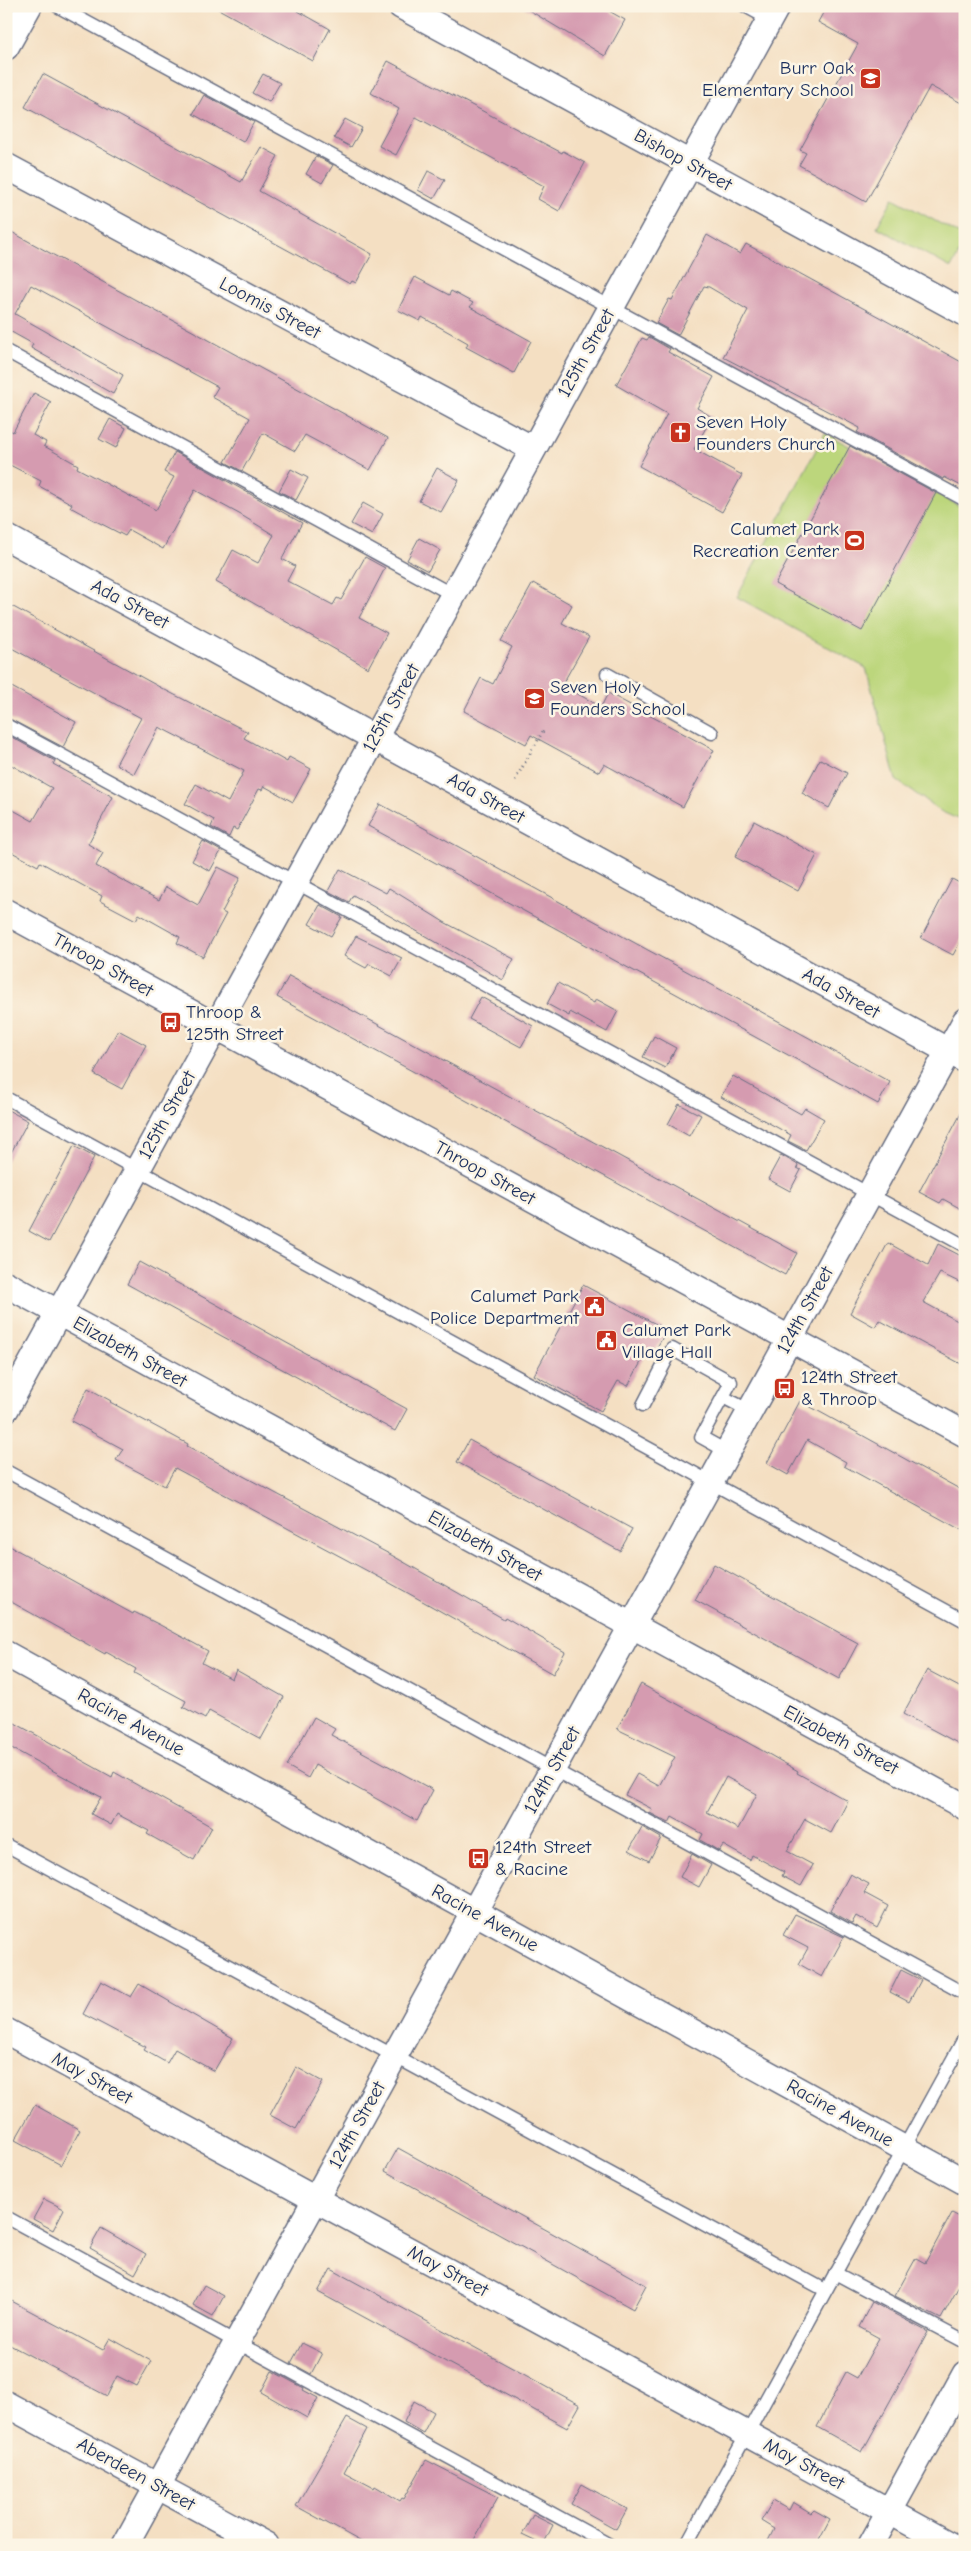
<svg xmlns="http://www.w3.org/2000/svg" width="971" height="2551" font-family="'Comic Neue',sans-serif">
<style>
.green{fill:#bcd67c;stroke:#6c826d}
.building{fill:#d59bb0;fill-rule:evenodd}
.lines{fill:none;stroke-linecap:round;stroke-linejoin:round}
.service-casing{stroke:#676d81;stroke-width:15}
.minor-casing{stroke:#676d81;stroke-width:28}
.path{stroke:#676d81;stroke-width:3;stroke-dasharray:1 4;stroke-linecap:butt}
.service{stroke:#fff;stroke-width:12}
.minor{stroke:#fff;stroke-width:25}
.labels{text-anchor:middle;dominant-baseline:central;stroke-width:5;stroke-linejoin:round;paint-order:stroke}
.poi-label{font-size:19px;fill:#1b2f5e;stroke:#fcf5e5;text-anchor:start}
.street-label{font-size:19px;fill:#1b2f5e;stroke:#fcf5e5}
</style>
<rect width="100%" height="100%" fill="#fcf5e5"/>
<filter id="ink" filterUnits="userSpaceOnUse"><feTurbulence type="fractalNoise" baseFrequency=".02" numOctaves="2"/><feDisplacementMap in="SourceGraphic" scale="10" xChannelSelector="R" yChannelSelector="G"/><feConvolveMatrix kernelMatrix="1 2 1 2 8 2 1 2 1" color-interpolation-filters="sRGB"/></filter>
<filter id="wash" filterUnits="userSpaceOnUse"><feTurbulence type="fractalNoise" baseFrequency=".0096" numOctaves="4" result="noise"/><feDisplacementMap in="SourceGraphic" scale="20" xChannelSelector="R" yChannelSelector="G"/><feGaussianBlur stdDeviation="1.12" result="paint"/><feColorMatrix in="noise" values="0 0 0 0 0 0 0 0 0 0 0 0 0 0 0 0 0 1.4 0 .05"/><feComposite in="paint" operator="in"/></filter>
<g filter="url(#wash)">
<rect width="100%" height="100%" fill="#f4dfc2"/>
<g class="green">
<polygon points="893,198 965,237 965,243 951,268 877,227"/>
<polygon points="825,433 965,509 965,822 942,812 896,780 866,668 737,597"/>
</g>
<g id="blocks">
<g class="building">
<polygon points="213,6 289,6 330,29 313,61"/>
<polygon points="522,6 600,6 625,20 605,56"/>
<polygon points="827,6 957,6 965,11 965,105 930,86 866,202 799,165 806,153 800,150 858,44 818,22"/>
<polygon points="388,61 562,153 563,151 585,163 559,211 538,199 544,186 416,117 396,155 379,146 399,109 371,93"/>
<polygon points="43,74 241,182 261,147 278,156 259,191 372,254 356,283 352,281 350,284 25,107"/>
<polygon points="263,74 280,83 269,102 252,93"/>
<polygon points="204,95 254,122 243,142 193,114"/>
<polygon points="345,119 362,128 351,147 334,138"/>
<polygon points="316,156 333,165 322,183 306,174"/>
<polygon points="428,171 445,180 434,199 418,190"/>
<polygon points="6,229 388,438 370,470 305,435 295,451 263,433 242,471 225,462 250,418 212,397 218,387 31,285 15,314 123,375 113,394 31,348 33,344 6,329"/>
<polygon points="707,235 740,254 746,244 965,364 965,488 944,477 943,479 857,432 860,428 723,357 748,310 709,287 704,286 678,335 656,323 669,299 672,300"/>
<polygon points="415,277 449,295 451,291 473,303 470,307 531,341 514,373 466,347 468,343 422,317 420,321 398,310"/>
<polygon points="649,337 670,349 668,352 714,377 697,408 712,417 694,449 742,475 722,512 639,466 667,414 616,385 642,338 647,340"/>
<polygon points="34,393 51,402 33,435 46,442 44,446 78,465 77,468 156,510 174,477 164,472 175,452 302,523 282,559 295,566 287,581 333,605 337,598 341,600 365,557 385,568 359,618 387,633 368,668 216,582 233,550 258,563 274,535 241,515 195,490 163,549 129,530 125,536 92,519 70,507 72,504 39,486 41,481 6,463 6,428 13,432"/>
<polygon points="110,419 126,428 116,448 99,439"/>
<polygon points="850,446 936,493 862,631 775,584"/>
<polygon points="437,468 459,480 441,512 419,501"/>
<polygon points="291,469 308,478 296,500 279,491"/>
<polygon points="363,503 383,514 372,535 351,524"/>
<polygon points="419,538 440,550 428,571 407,560"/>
<polygon points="533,583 572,605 562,623 589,637 562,685 601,707 608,693 714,750 683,807 604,764 599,772 531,735 526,744 464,711 481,678 493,684 512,647 501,641"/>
<polygon points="6,603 165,690 248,732 244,738 287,762 289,757 311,769 293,802 264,786 262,790 259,789 237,830 233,828 229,837 211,827 214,820 185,804 196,784 228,802 244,771 159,727 134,774 116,764 141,718 6,645"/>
<polygon points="6,684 76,722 63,747 6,717"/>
<polygon points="6,734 55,761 53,764 113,797 88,844 103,853 96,866 159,900 166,887 198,905 218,867 240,878 222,912 226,914 203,957 177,943 180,937 139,914 136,920 100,901 102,896 40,862 38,866 6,849 6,806 33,821 52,788 6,762"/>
<polygon points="820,759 847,773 829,808 802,793"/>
<polygon points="380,804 890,1082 878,1104 368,826"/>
<polygon points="754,821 817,855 798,891 735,857"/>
<polygon points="203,841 221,851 210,871 192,861"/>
<polygon points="340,869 386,893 389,888 444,922 514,959 503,980 353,895 349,902 328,891"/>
<polygon points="952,879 965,886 965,933 953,955 921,938"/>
<polygon points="320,905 342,917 331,936 309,924"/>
<polygon points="356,936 402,958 392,976 369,964 366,968 344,956"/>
<polygon points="289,976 797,1253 785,1275 277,997"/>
<polygon points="558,983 594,1003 596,999 618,1011 607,1032 570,1012 569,1016 547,1004"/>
<polygon points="481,997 533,1026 521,1047 469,1019"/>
<polygon points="118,1030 146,1045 122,1089 94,1074"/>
<polygon points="654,1036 676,1048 665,1068 643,1057"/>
<polygon points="733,1076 801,1114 805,1108 824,1119 806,1150 788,1141 791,1135 721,1097"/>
<polygon points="679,1104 701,1115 689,1136 668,1124"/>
<polygon points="965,1106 965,1211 943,1199 940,1203 919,1192"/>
<polygon points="6,1109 28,1121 6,1162"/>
<polygon points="74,1146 94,1157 49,1242 29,1231"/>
<polygon points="781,1155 798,1165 797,1168 801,1170 790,1191 768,1179"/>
<polygon points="888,1243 928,1265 938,1244 965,1258 965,1285 940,1273 923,1302 965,1325 965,1366 879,1320 875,1327 850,1313"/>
<polygon points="139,1262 407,1409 395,1431 127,1284"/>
<polygon points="583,1285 667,1330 652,1356 646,1353 628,1386 618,1381 601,1411 534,1375"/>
<polygon points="88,1388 111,1401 110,1402 188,1444 187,1446 393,1556 504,1619 505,1617 565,1652 553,1674 390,1583 175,1468 165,1486 116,1460 123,1449 71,1421"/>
<polygon points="800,1401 965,1492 965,1532 844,1466 846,1462 807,1440 788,1475 767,1463"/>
<polygon points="469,1440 632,1529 620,1551 457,1462"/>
<polygon points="6,1544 133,1614 134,1612 160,1625 208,1651 202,1663 232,1679 236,1670 284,1697 261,1739 209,1711 205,1719 183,1707 186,1701 134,1673 136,1669 106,1652 105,1654 6,1599"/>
<polygon points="714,1564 858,1643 839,1679 695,1600"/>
<polygon points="927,1670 965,1690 965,1747 903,1714"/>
<path d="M 641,1684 L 772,1756 L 798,1771 L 797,1773 L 848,1801 L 831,1833 L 805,1819 L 787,1851 L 813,1865 L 801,1886 L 782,1876 L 784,1872 L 752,1855 L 750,1860 L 723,1845 L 719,1851 L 700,1840 L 703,1834 L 672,1817 L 669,1823 L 650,1813 L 652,1809 L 625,1795 L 637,1774 L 659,1786 L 675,1757 L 617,1729 ZM 726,1777 L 757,1794 L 738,1829 L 707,1812 Z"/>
<polygon points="314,1717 335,1729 331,1735 433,1790 417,1821 315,1765 308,1778 287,1766"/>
<polygon points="13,1722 112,1777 114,1772 212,1827 194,1860 147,1834 149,1831 117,1814 111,1825 91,1814 101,1797 6,1745 6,1734"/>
<polygon points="642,1827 661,1838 649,1861 629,1850"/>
<polygon points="692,1854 711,1865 699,1887 680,1877"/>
<polygon points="850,1874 869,1884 864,1893 888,1906 877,1928 856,1916 852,1923 830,1911"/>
<polygon points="795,1914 844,1937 822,1977 799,1964 808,1948 783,1935"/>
<polygon points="901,1970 921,1980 909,2002 890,1992"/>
<polygon points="101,1981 131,1997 139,1984 233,2038 214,2071 175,2049 167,2063 144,2050 146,2047 83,2014"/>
<polygon points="296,2067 323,2082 296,2129 270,2115"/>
<polygon points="35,2105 80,2130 61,2165 15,2140"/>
<polygon points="398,2148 646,2285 633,2309 385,2171"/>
<polygon points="44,2199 64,2209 53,2230 33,2219"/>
<polygon points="952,2213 965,2220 965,2275 941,2319 895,2296 916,2258 925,2263"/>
<polygon points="101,2228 146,2254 135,2274 90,2248"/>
<polygon points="331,2269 580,2405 567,2428 318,2292"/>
<polygon points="204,2285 224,2296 213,2316 193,2305"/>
<polygon points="6,2298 103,2350 110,2338 151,2361 137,2386 117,2376 107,2396 6,2343"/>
<polygon points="872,2302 928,2332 862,2452 817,2427 846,2372 857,2378 879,2338 859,2327"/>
<polygon points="302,2343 322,2353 311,2374 291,2363"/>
<polygon points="272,2371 304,2388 303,2390 318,2398 307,2418 261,2392"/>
<polygon points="414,2401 434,2412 423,2433 404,2422"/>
<polygon points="347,2418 367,2429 344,2472 374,2488 375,2486 400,2501 402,2498 404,2499 426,2460 498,2497 471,2545 367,2545 296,2506"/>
<polygon points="582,2484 627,2509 616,2529 571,2504"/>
<polygon points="773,2501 789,2510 793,2502 811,2513 814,2510 830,2519 816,2545 766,2545 774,2529 761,2521"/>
<polygon points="533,2515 553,2525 543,2545 522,2535"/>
</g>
</g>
</g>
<g filter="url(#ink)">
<use href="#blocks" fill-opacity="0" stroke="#676d81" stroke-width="1"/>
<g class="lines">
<defs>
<g id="service">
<polyline points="57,6 965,500"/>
<polyline points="745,6 769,19"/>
<polyline points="6,351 453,595"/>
<polyline points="607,674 712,733"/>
<polyline points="6,725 965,1246"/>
<polyline points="6,1098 965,1621"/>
<polyline points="723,1397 750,1411"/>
<polyline points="643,1405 672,1349 731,1382 701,1437 728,1452"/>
<polyline points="6,1471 965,1994"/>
<polyline points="6,1845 825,2290"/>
<polyline points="6,2217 610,2545"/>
<polyline points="835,2273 965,2342"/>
<polyline points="686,2545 965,2037"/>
</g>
<g id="minor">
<polyline points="401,6 965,313"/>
<polyline points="6,47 29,6"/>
<polyline points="6,166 533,449"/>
<polyline points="6,537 965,1060"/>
<polyline points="6,912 965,1434"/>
<polyline points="6,1284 965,1807"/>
<polyline points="6,1409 777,6"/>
<polyline points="6,1654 965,2182"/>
<polyline points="6,2031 951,2545"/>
<polyline points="6,2404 266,2545"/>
<polyline points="125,2545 965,1021"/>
<polyline points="871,2545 965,2374"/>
</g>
</defs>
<use href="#service" class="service-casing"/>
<use href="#minor" class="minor-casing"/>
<polyline class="path" points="515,780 543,731"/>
<use href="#service" class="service"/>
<use href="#minor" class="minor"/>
</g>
</g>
<defs>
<symbol id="school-square" viewBox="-11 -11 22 22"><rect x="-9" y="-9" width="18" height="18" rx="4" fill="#c8321e" stroke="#fcf5e5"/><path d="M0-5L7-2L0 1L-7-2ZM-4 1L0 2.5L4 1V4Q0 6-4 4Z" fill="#fff"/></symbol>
<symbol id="church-square" viewBox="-11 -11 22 22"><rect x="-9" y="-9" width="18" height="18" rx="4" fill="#c8321e" stroke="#fcf5e5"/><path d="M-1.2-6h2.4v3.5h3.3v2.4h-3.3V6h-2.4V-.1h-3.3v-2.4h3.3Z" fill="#fff"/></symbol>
<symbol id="stadium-square" viewBox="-11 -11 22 22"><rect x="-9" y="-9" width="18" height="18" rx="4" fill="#c8321e" stroke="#fcf5e5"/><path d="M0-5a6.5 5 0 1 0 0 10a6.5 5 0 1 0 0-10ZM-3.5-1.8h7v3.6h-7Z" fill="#fff"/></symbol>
<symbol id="bus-square" viewBox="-11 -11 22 22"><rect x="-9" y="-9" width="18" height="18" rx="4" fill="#c8321e" stroke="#fcf5e5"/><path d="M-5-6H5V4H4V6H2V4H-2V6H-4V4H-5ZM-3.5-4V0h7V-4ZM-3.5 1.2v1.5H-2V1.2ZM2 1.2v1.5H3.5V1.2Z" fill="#fff"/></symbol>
<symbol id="civic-square" viewBox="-11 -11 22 22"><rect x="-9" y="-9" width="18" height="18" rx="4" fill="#c8321e" stroke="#fcf5e5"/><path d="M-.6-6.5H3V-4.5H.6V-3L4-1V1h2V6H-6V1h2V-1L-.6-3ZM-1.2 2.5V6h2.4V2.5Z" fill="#fff"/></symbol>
</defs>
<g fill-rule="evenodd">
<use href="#school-square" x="858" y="66" width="25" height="25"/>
<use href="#church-square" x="668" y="420" width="25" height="25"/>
<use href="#stadium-square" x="842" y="528" width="25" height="25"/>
<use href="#school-square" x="522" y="686" width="25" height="25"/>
<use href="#bus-square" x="158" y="1010" width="25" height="25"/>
<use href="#civic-square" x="582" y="1294" width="25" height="25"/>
<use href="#civic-square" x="594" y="1328" width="25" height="25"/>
<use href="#bus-square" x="772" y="1376" width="25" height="25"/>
<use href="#bus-square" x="466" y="1846" width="25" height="25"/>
</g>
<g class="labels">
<g class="poi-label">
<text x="854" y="68" text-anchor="end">Burr Oak<tspan x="854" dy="22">Elementary School</tspan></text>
<text x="696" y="422">Seven Holy<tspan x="696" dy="22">Founders Church</tspan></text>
<text x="839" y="529" text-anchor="end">Calumet Park<tspan x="839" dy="22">Recreation Center</tspan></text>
<text x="550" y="687">Seven Holy<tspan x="550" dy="22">Founders School</tspan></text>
<text x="186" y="1012">Throop &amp;<tspan x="186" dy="22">125th Street</tspan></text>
<text x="579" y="1296" text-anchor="end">Calumet Park<tspan x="579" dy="22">Police Department</tspan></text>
<text x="622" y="1330">Calumet Park<tspan x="622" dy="22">Village Hall</tspan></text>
<text x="801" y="1377">124th Street<tspan x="801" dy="22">&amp; Throop</tspan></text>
<text x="495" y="1847">124th Street<tspan x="495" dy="22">&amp; Racine</tspan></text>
</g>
<g class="street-label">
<text transform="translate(683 160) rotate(29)">Bishop Street</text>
<text transform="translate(270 308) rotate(28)">Loomis Street</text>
<text transform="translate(586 353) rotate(-61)">125th Street</text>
<text transform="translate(130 604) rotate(28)">Ada Street</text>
<text transform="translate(391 708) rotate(-61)">125th Street</text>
<text transform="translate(486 798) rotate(29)">Ada Street</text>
<text transform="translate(103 965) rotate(29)">Throop Street</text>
<text transform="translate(841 993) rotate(29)">Ada Street</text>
<text transform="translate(167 1115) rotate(-61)">125th Street</text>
<text transform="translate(485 1173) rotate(29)">Throop Street</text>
<text transform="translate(805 1310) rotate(-61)">124th Street</text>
<text transform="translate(130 1352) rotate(29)">Elizabeth Street</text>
<text transform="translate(485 1546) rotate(29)">Elizabeth Street</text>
<text transform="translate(131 1722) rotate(29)">Racine Avenue</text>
<text transform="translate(841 1740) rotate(28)">Elizabeth Street</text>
<text transform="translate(552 1770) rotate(-61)">124th Street</text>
<text transform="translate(485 1918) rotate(29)">Racine Avenue</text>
<text transform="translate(92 2078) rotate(29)">May Street</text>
<text transform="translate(840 2113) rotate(29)">Racine Avenue</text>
<text transform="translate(357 2125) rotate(-61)">124th Street</text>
<text transform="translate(448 2271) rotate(28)">May Street</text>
<text transform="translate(804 2464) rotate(28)">May Street</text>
<text transform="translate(136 2474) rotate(29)">Aberdeen Street</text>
</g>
</g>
<rect width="971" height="2551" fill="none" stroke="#fcf5e5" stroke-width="25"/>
</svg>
